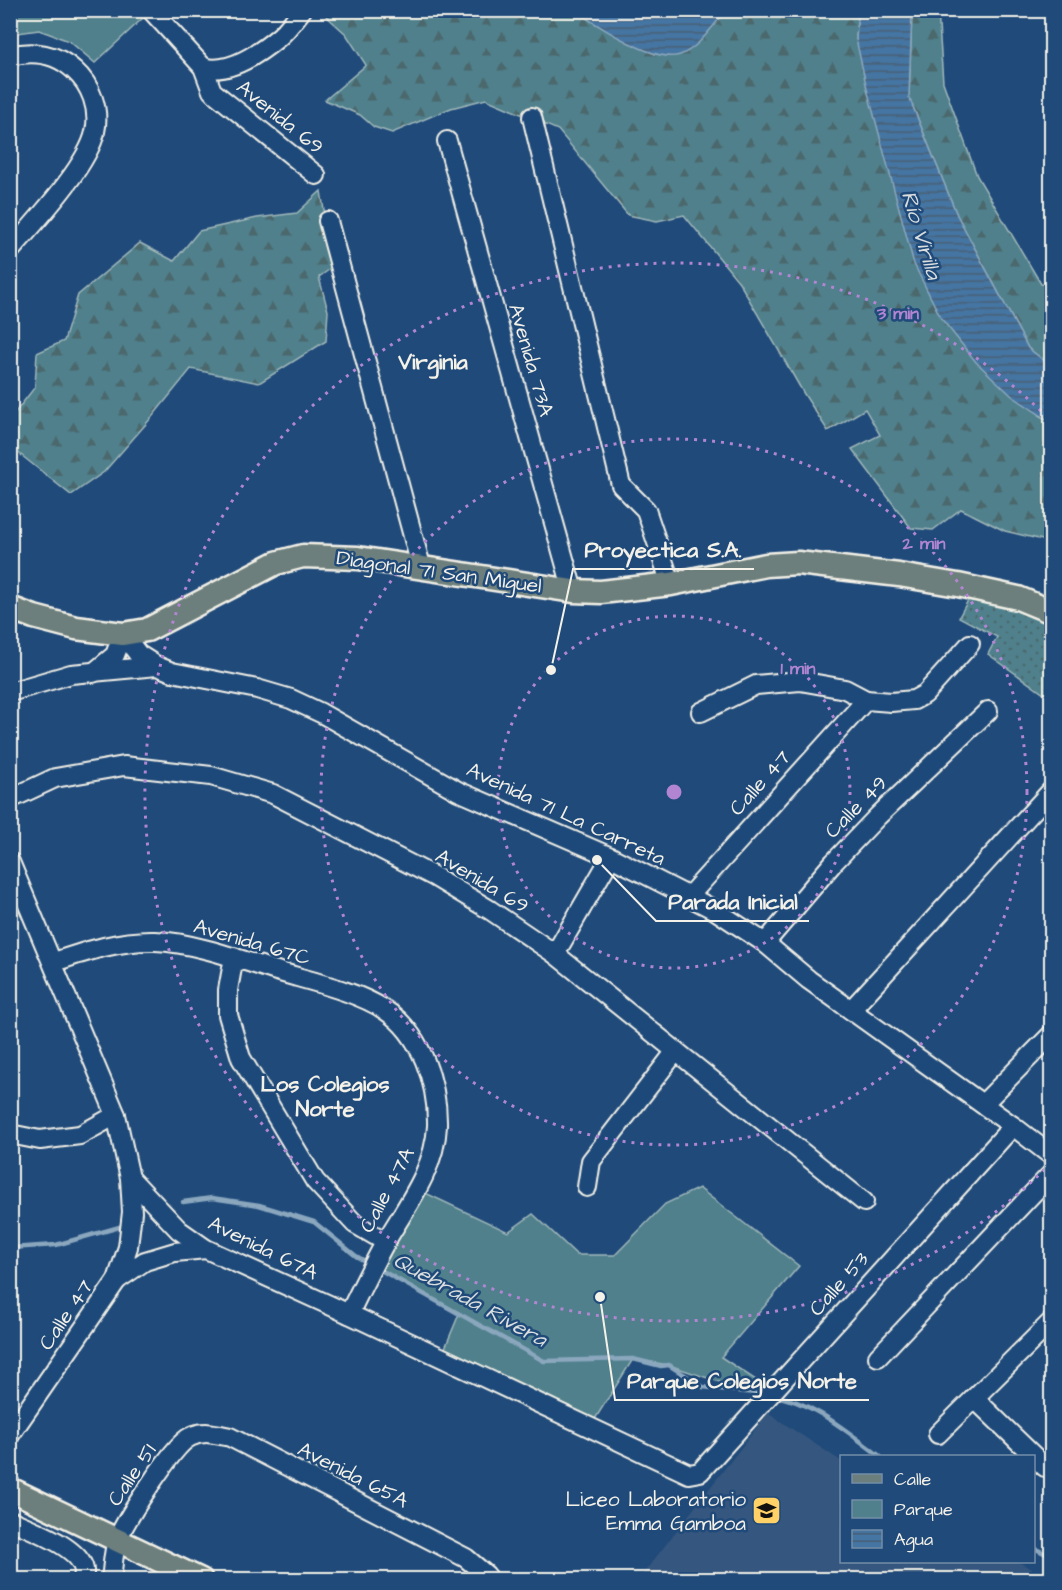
<svg xmlns="http://www.w3.org/2000/svg" width="1062" height="1590" font-family="'Architects Daughter',sans-serif">
<style>
.built{fill:#35577e}
.grass{fill:url(#grass-dots);stroke:#a2b8ba;stroke-width:1.5}
.forest{fill:url(#forest-firs);stroke:#a2b8ba;stroke-width:1.5}
.park{fill:#4f808c;stroke:#a2b8ba;stroke-width:1.5}
.water{fill:url(#water-rules);stroke:#8ba7be;stroke-width:1.5}
.lines{fill:none;stroke-linecap:round;stroke-linejoin:round}
.stream{stroke:#8ba7be;stroke-width:4.5}
.minor-casing{stroke:#f4f1e8;stroke-width:22}
.major-casing{stroke:#f4f1e8;stroke-width:27}
.minor{stroke:#1f4a7a;stroke-width:18}
.major{stroke:#6c7f7c;stroke-width:22}
.ring{fill:none;stroke:#b185d1;stroke-width:3;stroke-dasharray:3 6}
.labels{text-anchor:middle;dominant-baseline:central;stroke-width:5;stroke-linejoin:round;paint-order:stroke}
.street-label{font-size:21px;fill:#f4f1e8;stroke:#1f4a7a}
.poi-label{font-size:21px;fill:#f4f1e8;stroke:#1f4a7a;text-anchor:end}
.water-label{font-size:22px;font-style:italic;fill:#dadede;stroke:#1f4a7a}
.neighbourhood-label{font-size:22px;font-weight:bold;fill:#f4f1e8;stroke:#1f4a7a}
.centre{fill:#b185d1;stroke:#1f4a7a;stroke-width:3}
.ring-label{font-size:18px;text-anchor:middle;font-weight:bold;fill:#b185d1;stroke:#1f4a7a;stroke-width:5;stroke-linejoin:round;paint-order:stroke}
.leader{fill:none;stroke:#f4f1e8;stroke-width:2}
.callout-dot{fill:#f4f1e8;stroke:#1f4a7a;stroke-width:2}
.callout-label{font-size:22px;text-anchor:middle;font-weight:bold;fill:#f4f1e8;stroke:#1f4a7a;stroke-width:5;stroke-linejoin:round;paint-order:stroke}
</style>
<defs>
<pattern id="grass-dots" width="8" height="8" patternUnits="userSpaceOnUse" patternTransform="scale(1.5)"><rect width="8" height="8" fill="#4f808c"/><path d="M2 2h.1M6 6h.1" fill="none" stroke="#4c676c" stroke-width="1.8" stroke-linecap="round"/></pattern>
<pattern id="forest-firs" width="22" height="20" patternUnits="userSpaceOnUse" patternTransform="scale(1.5)"><rect width="22" height="20" fill="#4f808c"/><path d="M5 1l3.5 6h-7zM16 11l3.5 6h-7z" fill="#4c676c"/></pattern>
<pattern id="water-rules" width="6" height="5" patternUnits="userSpaceOnUse" patternTransform="scale(1.5)"><rect width="6" height="5" fill="#4575a2"/><path d="M0 2.5h6" fill="none" stroke="#475e74"/></pattern>
</defs>
<rect width="100%" height="100%" fill="#1f4a7a"/>
<filter id="ink" filterUnits="userSpaceOnUse"><feTurbulence type="fractalNoise" baseFrequency=".0167" numOctaves="2"/><feDisplacementMap in="SourceGraphic" scale="12" xChannelSelector="R" yChannelSelector="G"/><feConvolveMatrix kernelMatrix="1 2 1 2 8 2 1 2 1" color-interpolation-filters="sRGB"/></filter>
<g filter="url(#ink)">
<polygon class="built" points="768,1413 841,1461 842,1562 1019,1562 1051,1579 639,1579"/>
<polygon class="grass" points="972,593 1051,621 1051,699 988,654 997,637 959,617"/>
<g class="forest">
<polygon points="326,10 576,11 596,24 655,54 697,44 726,11 858,11 856,39 1040,416 1051,422 1051,542 1005,531 961,509 933,530 911,528 852,449 880,435 865,409 828,431 804,394 739,282 684,215 657,221 628,215 558,130 486,99 451,108 392,133 374,127 360,115 325,100 366,65 346,34 324,14"/>
<polygon points="912,11 938,11 943,82 977,176 1041,284 1051,286 1051,366 1028,348 957,215 909,97"/>
<polygon points="321,191 333,267 319,277 328,311 326,341 259,383 191,369 152,417 104,472 71,495 11,447 10,419 35,387 37,353 64,341 78,295 140,243 174,261 199,231 257,218 297,213"/>
</g>
<g class="park">
<polygon points="10,11 136,11 143,18 95,63 69,41 39,30 11,34"/>
<polygon points="699,1188 799,1266 721,1357 759,1382 749,1392 669,1365 633,1359 595,1419 445,1348 459,1314 376,1268 417,1189 508,1232 533,1214 577,1255 615,1255 665,1204"/>
</g>
<g class="water">
<path d="M 576,11 L 726,11 C 713,25 699,48 680,55 C 655,64 597,25 576,11 Z"/>
<polygon points="858,11 912,11 909,97 957,215 1028,348 1051,366 1051,422 1012,396 976,362 941,318 914,264 867,89 856,39"/>
</g>
<g class="lines">
<g class="stream">
<polyline points="183,1202 212,1198 259,1205 314,1222 356,1256 370,1264"/>
<polyline points="10,1248 56,1245 123,1226"/>
<polyline points="377,1268 544,1361 633,1359 661,1366 669,1365 703,1387 763,1394"/>
<path d="M 774,1396 C 812,1401 850,1434 880,1456"/>
<polyline points="1034,1548 1052,1557"/>
</g>
<defs>
<g id="minor">
<polyline points="151,10 203,67 212,91 316,175"/>
<path d="M 10,56 C 34,50 57,54 74,70 C 91,85 100,109 95,132 C 88,166 34,223 10,251"/>
<path d="M 203,67 C 228,75 260,53 280,36 C 288,29 295,19 302,10"/>
<polyline points="532,117 621,485 646,510 671,584"/>
<polyline points="447,141 573,591"/>
<polyline points="328,221 421,566"/>
<polyline points="123,634 138,654 157,666 172,672 257,689 291,699 321,713 458,791 611,857 715,910 765,943 809,980 1013,1126 1052,1156"/>
<polyline points="93,673 115,655 123,634"/>
<polyline points="10,692 71,674 157,666"/>
<polyline points="701,712 756,685 800,681 845,689 866,700 891,702 914,700 925,694 970,644"/>
<polyline points="10,799 55,778 124,766 211,776 273,794 435,877 490,910 555,954 864,1202"/>
<polyline points="10,862 116,1115 130,1178 132,1212 128,1247 117,1280 10,1435"/>
<polyline points="689,896 866,700"/>
<polyline points="765,943 834,862 878,816 988,711"/>
<polyline points="555,954 611,857"/>
<polyline points="234,957 228,990 228,1015 241,1058 315,1181 355,1224 386,1242"/>
<path d="M 54,962 C 87,951 120,940 155,941 C 190,942 236,958 270,969 C 304,980 355,990 385,1010 C 421,1033 438,1084 437,1126 C 435,1169 407,1205 386,1241 C 373,1264 361,1289 349,1314"/>
<polyline points="851,1010 1052,790"/>
<polyline points="983,1104 1052,1034"/>
<polyline points="10,1134 40,1140 80,1135 116,1115"/>
<polyline points="130,1178 179,1230 206,1249 349,1314 689,1474 700,1472 1013,1126"/>
<polyline points="587,1187 591,1161 676,1051"/>
<polyline points="117,1280 145,1261 175,1252 206,1249"/>
<polyline points="878,1357 1052,1173"/>
<polyline points="974,1398 1045,1467"/>
<polyline points="938,1434 1052,1321"/>
<path d="M 10,1520 C 30,1529 96,1552 82,1580"/>
<path d="M 111,1580 C 113,1567 113,1550 118,1538 C 126,1520 173,1445 190,1437 C 204,1430 216,1434 230,1437 L 466,1558 L 486,1575 L 490,1580"/>
</g>
<g id="major">
<polyline points="10,608 34,617 76,628 123,634 147,630 276,563 303,556 358,558 573,591 601,592 671,584 766,565 798,563 899,575 958,585 1018,598 1052,612"/>
<polyline points="10,1489 201,1580"/>
</g>
</defs>
<use href="#minor" class="minor-casing"/>
<use href="#major" class="major-casing"/>
<use href="#minor" class="minor"/>
<use href="#major" class="major"/>
</g>
</g>
<g class="ring">
<circle cx="674" cy="792" r="176"/>
<circle cx="674" cy="792" r="353"/>
<path d="M1051 1163A529 529 0 1 1 1051 421"/>
</g>
<defs>
<symbol id="school-square" viewBox="-11 -11 22 22"><rect x="-9" y="-9" width="18" height="18" rx="4" fill="#ffd166" stroke="#1f4a7a"/><path d="M0-5L7-2L0 1L-7-2ZM-4 1L0 2.5L4 1V4Q0 6-4 4Z" fill="#111"/></symbol>
</defs>
<g fill-rule="evenodd">
<use href="#school-square" x="750" y="1494" width="33" height="33"/>
</g>
<g class="labels">
<g class="street-label">
<text transform="translate(280 117) rotate(39)">Avenida 69</text>
<text transform="translate(531 360) rotate(74)">Avenida 73A</text>
<text transform="translate(439 572) rotate(8)">Diagonal 71 San Miguel</text>
<text transform="translate(760 783) rotate(-48)">Calle 47</text>
<text transform="translate(856 807) rotate(-45)">Calle 49</text>
<text transform="translate(566 814) rotate(25)">Avenida 71 La Carreta</text>
<text transform="translate(482 881) rotate(31)">Avenida 69</text>
<text transform="translate(252 942) rotate(16)">Avenida 67C</text>
<text transform="translate(387 1190) rotate(-62)">Calle 47A</text>
<text transform="translate(263 1248) rotate(26)">Avenida 67A</text>
<text transform="translate(839 1284) rotate(-48)">Calle 53</text>
<text transform="translate(66 1315) rotate(-56)">Calle 47</text>
<text transform="translate(132 1475) rotate(-56)">Calle 51</text>
<text transform="translate(353 1475) rotate(27)">Avenida 65A</text>
</g>
<g class="poi-label">
<text x="746" y="1499">Liceo Laboratorio<tspan x="746" dy="24">Emma Gamboa</tspan></text>
</g>
<g class="water-label">
<text transform="translate(921 235) rotate(73)">Río Virilla</text>
<text transform="translate(470 1300) rotate(29)">Quebrada Rivera</text>
</g>
<g class="neighbourhood-label">
<text x="433" y="362">Virginia</text>
<text x="325" y="1084">Los Colegios<tspan x="325" dy="25">Norte</tspan></text>
</g>
</g>
<circle cx="674" cy="792" r="9" class="centre"/>
<g class="ring-label">
<text x="898" y="319">3 min</text>
<text x="924" y="549">2 min</text>
<text x="798" y="674">1 min</text>
</g>
<path class="leader" d="M551 670L573 569H754M597 860L656 921H809M600 1297L615 1400H869"/>
<g class="callout-dot">
<circle cx="551" cy="670" r="6"/>
<circle cx="597" cy="860" r="6"/>
<circle cx="600" cy="1297" r="6"/>
</g>
<g class="callout-label">
<text x="663" y="557">Proyectica S.A.</text>
<text x="733" y="909">Parada Inicial</text>
<text x="742" y="1388">Parque Colegios Norte</text>
</g>
<rect width="1062" height="1590" fill="none" stroke="#1f4a7a" stroke-width="36"/>
<rect x="18" y="18" width="1026" height="1554" fill="none" stroke="#f4f1e8" stroke-width="2" filter="url(#ink)"/>
<rect x="840" y="1455" width="195" height="108" fill="#1f4a7a" stroke="#748da6" stroke-width="1.5"/>
<rect x="852" y="1474" width="30" height="9" fill="#6c7f7c" stroke="#748da6" stroke-width="1.5"/>
<text x="894" y="1485" font-size="18" fill="#f4f1e8">Calle</text>
<rect x="852" y="1500" width="30" height="18" fill="#4f808c" stroke="#748da6" stroke-width="1.5"/>
<text x="894" y="1515" font-size="18" fill="#f4f1e8">Parque</text>
<rect x="852" y="1530" width="30" height="18" fill="url(#water-rules)" stroke="#748da6" stroke-width="1.5"/>
<text x="894" y="1545" font-size="18" fill="#f4f1e8">Agua</text>
</svg>
